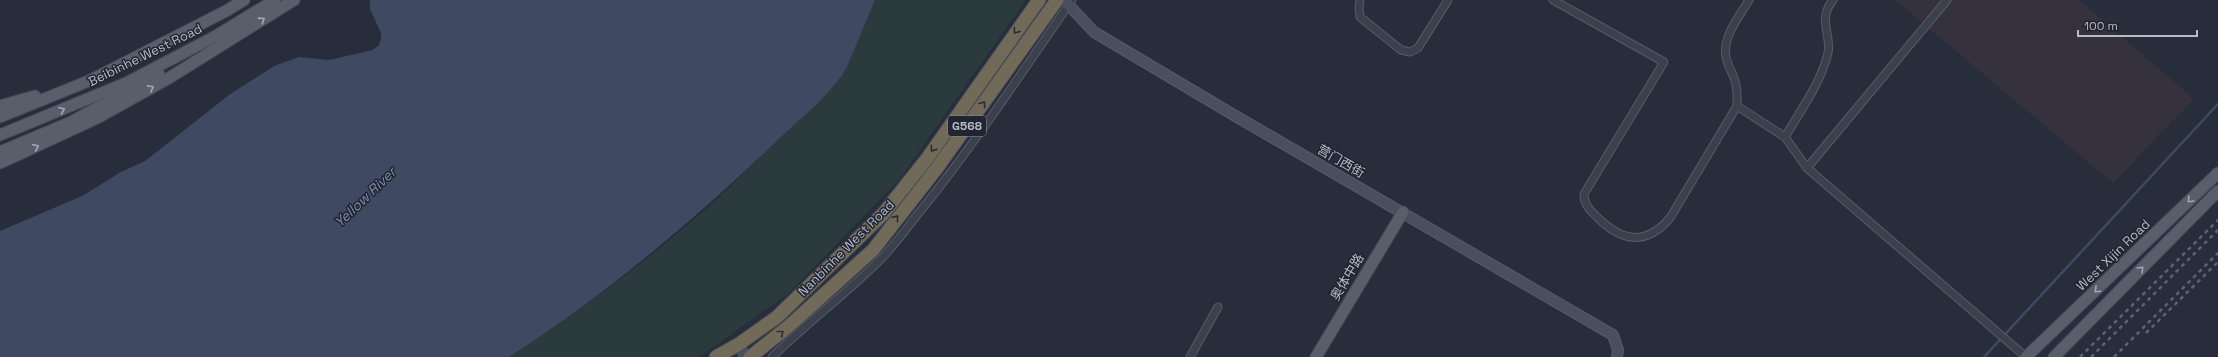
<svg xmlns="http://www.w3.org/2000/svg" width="2218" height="357" font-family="'Space Grotesk','Noto Sans SC',sans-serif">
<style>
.medical{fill:#35323d}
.green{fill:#2a3a3d}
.water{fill:#3f4a62}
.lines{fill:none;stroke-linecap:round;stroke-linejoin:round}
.stream{stroke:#3f4a62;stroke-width:2.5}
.street-casing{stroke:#565b67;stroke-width:9}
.secondary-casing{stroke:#565b67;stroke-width:12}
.primary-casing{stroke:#444955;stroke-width:13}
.highway-casing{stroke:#434854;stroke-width:15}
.street{stroke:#3b404c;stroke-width:7}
.secondary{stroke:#494f5e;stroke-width:10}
.primary{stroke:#595e6b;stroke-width:11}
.highway{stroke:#716a59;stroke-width:13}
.rail{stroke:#5d6372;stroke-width:2.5;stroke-dasharray:4 4;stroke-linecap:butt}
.oneway{stroke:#a3a8b5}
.oneway2{stroke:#282c35}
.labels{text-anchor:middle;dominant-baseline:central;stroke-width:3;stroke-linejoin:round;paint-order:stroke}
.shield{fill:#202531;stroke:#898e9a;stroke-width:1}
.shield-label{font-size:12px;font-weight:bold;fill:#b6bbc7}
.street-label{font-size:13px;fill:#b6bbc7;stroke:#202531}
.water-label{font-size:14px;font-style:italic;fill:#828eaa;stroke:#202531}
</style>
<rect width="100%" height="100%" fill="#272d3b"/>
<polygon class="medical" points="1895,0 2079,0 2194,99 2113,183"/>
<path class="green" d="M 875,0 L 1026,0 L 899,180 L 788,294 L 699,357 L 509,357 C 581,310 652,258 716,200 C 737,180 758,159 779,139 C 802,117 832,94 847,67 Z"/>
<path class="water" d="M 370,0 L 875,0 L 847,67 C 832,94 802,117 779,139 C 695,219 607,294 509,357 L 0,357 L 0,231 L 82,196 L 121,172 L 145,161 L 229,95 L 274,66 L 299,57 L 329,60 L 373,50 L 379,45 L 381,39 L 381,33 L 370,9 Z"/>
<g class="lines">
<polyline class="stream" points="1984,357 2218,104"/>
<defs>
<g id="street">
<polyline points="1360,0 1359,8 1360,17 1401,50 1410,52 1418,48 1448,0"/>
<path d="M 1553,0 L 1664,62 L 1584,194 C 1584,205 1590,210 1597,217 C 1622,242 1646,246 1670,218 L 1737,106 C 1737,96 1738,87 1734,78 C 1732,71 1727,65 1726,57 C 1722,37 1739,17 1749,0"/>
<path d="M 1833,0 C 1817,19 1832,36 1828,53 C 1821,83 1800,111 1785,137 L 1807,168 L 2026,357"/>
<polyline points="1737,106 1785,137"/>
<polyline points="1807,168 1947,0"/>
<path d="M 772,357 C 807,323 847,293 882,258 C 898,241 911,222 926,204 C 978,139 1024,69 1072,0"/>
<polyline points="1190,357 1218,307"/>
</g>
<g id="secondary">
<polyline points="1064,0 1094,32 1232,114 1613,335 1618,350 1617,357"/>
<polyline points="739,344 745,357"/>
</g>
<g id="primary">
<polyline points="0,106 35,96"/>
<polyline points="0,117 91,80 226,11 244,0"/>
<polyline points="0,135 126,83 214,37 275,0"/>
<polyline points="0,152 71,122 159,74"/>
<polyline points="0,163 99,117 169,78 294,0"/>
<polyline points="1316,357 1403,212"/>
<polyline points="2026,357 2218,173"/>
<polyline points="2054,357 2218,191"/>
</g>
<g id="highway">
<polyline points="716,357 739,344 777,317 883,214 926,160 1039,0"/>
<polyline points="750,357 789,326 873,250 937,168 1057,0"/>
</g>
</defs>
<use href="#street" class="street-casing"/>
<use href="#secondary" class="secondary-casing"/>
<use href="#primary" class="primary-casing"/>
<use href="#highway" class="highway-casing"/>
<use href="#street" class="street"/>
<use href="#secondary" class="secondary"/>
<use href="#primary" class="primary"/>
<use href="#highway" class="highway"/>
<g class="rail">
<polyline points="2146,333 2218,262"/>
<polyline points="2080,357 2218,220"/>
<polyline points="2091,357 2218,230"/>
<polyline points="2114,357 2218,253"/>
</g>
</g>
<defs><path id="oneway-chevron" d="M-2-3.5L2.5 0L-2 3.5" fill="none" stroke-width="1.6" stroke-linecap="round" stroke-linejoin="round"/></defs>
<g class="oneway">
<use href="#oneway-chevron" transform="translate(262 20) rotate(-33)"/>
<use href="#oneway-chevron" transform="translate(151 88) rotate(-29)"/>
<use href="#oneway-chevron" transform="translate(62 110) rotate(-22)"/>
<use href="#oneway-chevron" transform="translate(36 147) rotate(-24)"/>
<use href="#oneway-chevron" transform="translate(2190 200) rotate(135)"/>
<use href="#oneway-chevron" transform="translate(2141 269) rotate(-45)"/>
<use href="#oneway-chevron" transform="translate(2097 290) rotate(137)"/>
</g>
<g class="oneway2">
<use href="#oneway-chevron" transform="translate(1016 31) rotate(126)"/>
<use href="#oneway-chevron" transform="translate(983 104) rotate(-54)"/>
<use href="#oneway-chevron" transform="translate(933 149) rotate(124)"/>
<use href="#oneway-chevron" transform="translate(896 218) rotate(-51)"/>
<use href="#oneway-chevron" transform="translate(781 333) rotate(-38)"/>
</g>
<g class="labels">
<rect class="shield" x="948" y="116" width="38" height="20" rx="3"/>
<g class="shield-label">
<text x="967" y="126">G568</text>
</g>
<g class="street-label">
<text transform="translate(145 55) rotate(-26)">Beibinhe West Road</text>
<text transform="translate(1341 161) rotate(30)">营门西街</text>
<text transform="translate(846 248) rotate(-45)">Nanbinhe West Road</text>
<text transform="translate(2113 255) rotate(-44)">West Xijin Road</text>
<text transform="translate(1347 277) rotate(-59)">奥体中路</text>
</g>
<g class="water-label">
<text transform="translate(365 197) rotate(-44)">Yellow River</text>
</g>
</g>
<path d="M2078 30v6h119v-6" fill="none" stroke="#b6bbc7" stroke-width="2"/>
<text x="2084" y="30" font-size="12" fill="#b6bbc7" stroke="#202531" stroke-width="3" paint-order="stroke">100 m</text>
</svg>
